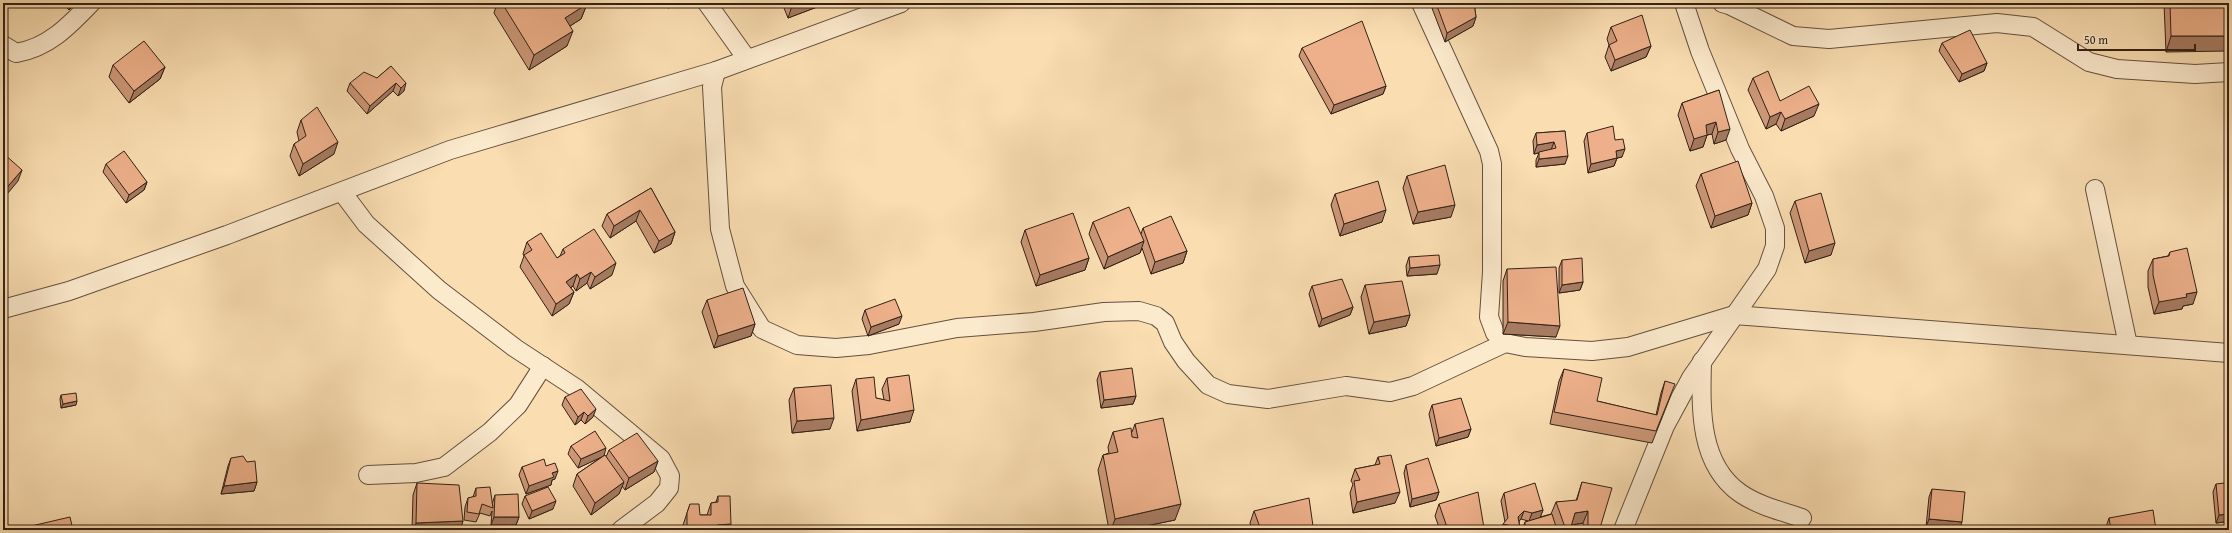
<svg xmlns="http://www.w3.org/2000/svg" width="2232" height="533" font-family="'Gentium Book Plus',serif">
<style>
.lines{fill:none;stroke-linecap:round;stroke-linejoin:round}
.minor-casing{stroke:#65503d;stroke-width:20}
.minor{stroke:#fceacd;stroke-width:18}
.wall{fill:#cc9777;stroke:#332116}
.shaded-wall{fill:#a67b61;stroke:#332116}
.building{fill:#edb08a;stroke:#332116}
</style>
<rect width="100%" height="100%" fill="#fadeb2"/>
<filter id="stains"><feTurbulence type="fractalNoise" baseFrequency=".005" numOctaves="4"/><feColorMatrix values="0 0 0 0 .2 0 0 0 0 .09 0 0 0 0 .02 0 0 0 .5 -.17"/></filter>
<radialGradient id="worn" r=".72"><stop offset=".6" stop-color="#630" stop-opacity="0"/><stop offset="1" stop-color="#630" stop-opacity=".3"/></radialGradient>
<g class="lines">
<defs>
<g id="minor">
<polyline points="707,3 747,59"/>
<polyline points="1421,3 1489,151 1492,164 1492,272 1489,317 1495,333 1505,343 1525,347 1592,351 1628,347 1734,315 2229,353"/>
<polyline points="1722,3 1729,5 1793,36 1829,39 1997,23 2033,27 2089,62 2117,69 2195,74 2229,72"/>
<path d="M 3,45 L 16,53 C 48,48 69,26 91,3"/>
<polyline points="716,71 712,87 720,229 735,286 762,329 797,345 836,348 869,345 957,328 1034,322 1104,312 1139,311 1156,316 1165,323 1173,342 1186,361 1208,385 1228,394 1268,399 1346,386 1390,392 1413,386 1505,343"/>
<polyline points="2095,189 2128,345"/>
<polyline points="342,192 366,224 439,290 515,348 576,388 661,459 670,476 669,488 657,503 621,530"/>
<polyline points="3,309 69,291 227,235 450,150 716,71 901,3"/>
<path d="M 1702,361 C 1701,407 1698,463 1740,493 C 1759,506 1781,511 1802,518"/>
<polyline points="368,475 416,473 444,467 490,432 518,405 543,366"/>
<polyline points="1623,530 1665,426 1691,378 1767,269 1775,246 1775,228 1764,196 1740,149 1700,51 1684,3"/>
</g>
</defs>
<use href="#minor" class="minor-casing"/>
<use href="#minor" class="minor"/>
</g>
<g class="wall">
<polygon points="62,3 76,3 69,10"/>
<polygon points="497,3 587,3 587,4 581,19 570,26 567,46 529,70 494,13"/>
<polygon points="665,3 679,3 668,8"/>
<polygon points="782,3 826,3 825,4 788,18"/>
<polygon points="1430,3 1474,3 1476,17 1473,26 1445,42"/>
<polygon points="2164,3 2229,3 2166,52"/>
<polygon points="1611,27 1651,46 1646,57 1611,71 1605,57 1609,45 1607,39"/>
<polygon points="1942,43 1987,63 1984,71 1959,82 1939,51"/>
<polygon points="1302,48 1386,86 1383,94 1331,114 1299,56"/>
<polygon points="113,65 165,67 160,79 129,103 109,77"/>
<polygon points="391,66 404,91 398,96 393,91 367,114 347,91 350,83 377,78"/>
<polygon points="1753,78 1780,101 1814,116 1781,131 1776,124 1766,129 1748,90"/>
<polygon points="1719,90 1726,140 1714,144 1712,134 1707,135 1703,147 1690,151 1678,115 1682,103"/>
<polygon points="301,120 334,154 299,176 290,156 294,144 299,141 297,132"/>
<polygon points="1565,131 1565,164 1536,167 1536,160 1539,153 1534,154 1533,141 1536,133"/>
<polygon points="1587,133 1615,140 1622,157 1617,158 1614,166 1588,173 1584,141"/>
<polygon points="106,164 147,182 144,190 126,203 103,172"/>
<polygon points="1701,174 1752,203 1748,215 1711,228 1696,186"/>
<polygon points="1407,176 1451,217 1413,224 1403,188"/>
<polygon points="651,188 675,232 671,244 654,253 636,221 610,238 602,226 607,214"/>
<polygon points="1335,194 1382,222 1340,236 1331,205"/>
<polygon points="1795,201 1831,255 1805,263 1790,213"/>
<polygon points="1093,222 1141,234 1143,228 1187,251 1183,263 1151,274 1142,248 1140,253 1104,269 1089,234"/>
<polygon points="1025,230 1089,258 1085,270 1036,286 1021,242"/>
<polygon points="527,242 557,258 560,256 563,249 612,275 590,289 587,283 576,291 573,286 571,288 574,292 569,304 552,316 520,267 524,256 523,254"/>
<polygon points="2170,252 2193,304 2183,306 2182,309 2154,314 2148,287 2148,271 2153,259 2168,256"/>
<polygon points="1409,257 1437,274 1407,276 1406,266"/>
<polygon points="1562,260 1583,282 1580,290 1559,293 1559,268"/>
<polygon points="1507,269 1556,337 1503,334 1503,281"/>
<polygon points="1365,285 1410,315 1406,326 1369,334 1361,297"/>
<polygon points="1312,286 1353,307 1350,315 1319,327 1309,294"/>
<polygon points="707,300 755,324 751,336 714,348 702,312"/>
<polygon points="865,310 899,324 868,336 862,319"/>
<polygon points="1564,369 1597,401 1656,415 1661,393 1665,381 1671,395 1652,443 1550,424 1559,381"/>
<polygon points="1100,372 1136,396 1133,404 1101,408 1097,380"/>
<polygon points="887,378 910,422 857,431 852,391 856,379 876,398 884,400 882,389"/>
<polygon points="794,388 830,429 792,433 789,400"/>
<polygon points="61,395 76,405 61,408 60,399"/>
<polygon points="565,397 593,417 585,424 581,420 575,425 562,405"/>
<polygon points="1432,405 1471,429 1468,437 1436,446 1429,414"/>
<polygon points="1135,424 1175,520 1126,530 1109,530 1098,470 1103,455 1109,453 1108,447 1113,432 1132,432"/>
<polygon points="571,446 604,456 606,457 609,450 658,461 654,472 625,490 622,486 619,494 591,515 573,486 577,474 603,456 578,468 568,454"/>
<polygon points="1378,457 1395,503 1353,513 1350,493 1353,484 1351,481 1355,469 1375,465"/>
<polygon points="231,458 257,482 254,491 221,494 228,466"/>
<polygon points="1406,465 1439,492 1436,500 1410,507 1404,473"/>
<polygon points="546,466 555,479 552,480 551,485 526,494 519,475 522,467"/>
<polygon points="1582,482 1599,530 1584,530 1583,523 1571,525 1570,530 1522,530 1525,522 1528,521 1521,519 1519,521 1520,528 1519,530 1501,530 1503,524 1505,522 1501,501 1504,493 1543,510 1540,517 1551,514 1556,502 1576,501"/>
<polygon points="417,483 463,521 460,530 412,530 413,495"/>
<polygon points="2216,484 2227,511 2225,522 2216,523 2213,492"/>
<polygon points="476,488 492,504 495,495 519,517 516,525 491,525 492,511 490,516 480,513 476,522 464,520 465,507 468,498 473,497"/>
<polygon points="1932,489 1959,530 1926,527 1929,497"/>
<polygon points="525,496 553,509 529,519 522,504"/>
<polygon points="718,496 729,530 683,530 683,525 690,504 700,515 707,515 711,503 716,502"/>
<polygon points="1439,504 1484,528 1484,530 1440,530 1435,516"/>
<polygon points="1254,511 1312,530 1252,530 1250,523"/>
<polygon points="2109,518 2156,530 2105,530"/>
</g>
<g class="shaded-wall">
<polygon points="71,3 76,3 69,10"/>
<polygon points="670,3 679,3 668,8"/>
<polygon points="801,3 826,3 825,4 788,18 792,6"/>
<polygon points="587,4 581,19 559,33 565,18"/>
<polygon points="1476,17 1473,26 1445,42 1447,33"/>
<polygon points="573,31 567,46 529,70 534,55"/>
<polygon points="2171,36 2229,36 2229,51 2166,52"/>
<polygon points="1651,46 1646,57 1611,71 1615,60"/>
<polygon points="1987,63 1984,71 1959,82 1962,74"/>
<polygon points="165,67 160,79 129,103 134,91"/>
<polygon points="396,83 393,91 367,114 370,106"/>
<polygon points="406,83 404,91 398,96 401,88"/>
<polygon points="1386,86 1383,94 1331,114 1334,105"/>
<polygon points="1819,104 1814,116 1781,131 1785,119"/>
<polygon points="1781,112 1776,124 1766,129 1770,117"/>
<polygon points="1716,122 1712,134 1707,135 1703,147 1690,151 1694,139 1706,125"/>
<polygon points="1730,129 1726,140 1714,144 1718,132"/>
<polygon points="338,142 334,154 299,176 303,164"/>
<polygon points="1554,142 1551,150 1534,154 1537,145"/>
<polygon points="1625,149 1622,157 1613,159 1616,151"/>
<polygon points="1568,156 1565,164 1536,167 1539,159"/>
<polygon points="1617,158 1614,166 1588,173 1591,164"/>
<polygon points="22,170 18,181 3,199 3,192"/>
<polygon points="147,182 144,190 126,203 129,195"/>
<polygon points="1752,203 1748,215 1711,228 1715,216"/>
<polygon points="1455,205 1451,217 1413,224 1418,212"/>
<polygon points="640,210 636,221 610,238 614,226"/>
<polygon points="1386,210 1382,222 1340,236 1344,224"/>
<polygon points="675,232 671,244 654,253 659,241"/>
<polygon points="1144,241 1140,253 1104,269 1108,257"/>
<polygon points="1835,243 1831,255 1805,263 1809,251"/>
<polygon points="1187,251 1183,263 1151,274 1155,262"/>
<polygon points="1089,258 1085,270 1036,286 1040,275"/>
<polygon points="616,263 612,275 590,289 595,277"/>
<polygon points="1440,265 1437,274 1407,276 1410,268"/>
<polygon points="591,272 587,283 576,291 580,279"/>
<polygon points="577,274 573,286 562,293 566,282"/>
<polygon points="1583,282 1580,290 1559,293 1562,285"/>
<polygon points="574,292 569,304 552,316 556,304"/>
<polygon points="2197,292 2193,304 2183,306 2182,309 2154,314 2159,302 2186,294"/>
<polygon points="1353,307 1350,315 1319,327 1322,319"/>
<polygon points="1410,315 1406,326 1369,334 1374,322"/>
<polygon points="902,316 899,324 868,336 871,327"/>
<polygon points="1508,322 1560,326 1556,337 1503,334"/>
<polygon points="755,324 751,336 714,348 718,336"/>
<polygon points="1136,396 1133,404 1101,408 1104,400"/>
<polygon points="77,401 76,405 61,408 63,404"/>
<polygon points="596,409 593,417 585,424 588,416"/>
<polygon points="914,410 910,422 857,431 861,420"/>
<polygon points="584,412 581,420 575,425 578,417"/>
<polygon points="834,418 830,429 792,433 797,421"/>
<polygon points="1471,429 1468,437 1436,446 1439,438"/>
<polygon points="606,448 604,456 578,468 581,459"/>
<polygon points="658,461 654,472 625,490 629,478"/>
<polygon points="558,471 555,479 552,480 551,485 526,494 529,486 552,473"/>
<polygon points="257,482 254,491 221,494 224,486"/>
<polygon points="624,482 619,494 591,515 595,503"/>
<polygon points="1400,492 1395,503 1353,513 1357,502"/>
<polygon points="1439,492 1436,500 1410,507 1412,499"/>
<polygon points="556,501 553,509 529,519 532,511"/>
<polygon points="2227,503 2229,503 2229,507 2227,511"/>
<polygon points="1181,504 1175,520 1126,530 1111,530 1115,519"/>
<polygon points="1543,510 1540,518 1529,521 1532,513"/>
<polygon points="1524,511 1521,519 1515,526 1518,517"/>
<polygon points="1588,511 1583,523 1571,525 1575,513"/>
<polygon points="2228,514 2225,522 2216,523 2219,515"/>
<polygon points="494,517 519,517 516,525 491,525"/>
<polygon points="1929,519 1962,522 1959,530 1926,527"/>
<polygon points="463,521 460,530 414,530 416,523"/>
<polygon points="731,524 729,530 715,530 717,525"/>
<polygon points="1313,526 1312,530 1296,530"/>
<polygon points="1484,528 1484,530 1463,530"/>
<polygon points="1600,528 1599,530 1590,530"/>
</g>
<g class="building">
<polygon points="502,3 586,3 587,4 565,18 573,31 534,55"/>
<polygon points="791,3 801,3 792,6"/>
<polygon points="1436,3 1474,3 1476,17 1447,33"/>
<polygon points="2170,3 2229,3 2229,36 2171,36"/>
<polygon points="1642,15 1651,46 1615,60 1609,45 1617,41 1611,27"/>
<polygon points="1362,21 1386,86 1334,105 1302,48"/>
<polygon points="1970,30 1987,63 1962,74 1942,43"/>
<polygon points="144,41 165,67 134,91 113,65"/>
<polygon points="391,66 406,83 401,88 396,83 370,106 350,83 364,72 377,78"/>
<polygon points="1768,71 1780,101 1809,86 1819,104 1785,119 1781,112 1770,117 1753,78"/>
<polygon points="1719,90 1730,129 1718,132 1716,122 1706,125 1707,135 1694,139 1682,103"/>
<polygon points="317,107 338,142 303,164 294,144 306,136 301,120"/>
<polygon points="1613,126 1615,140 1623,139 1625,149 1616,151 1617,158 1591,164 1587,133"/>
<polygon points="1565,131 1568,156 1539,159 1539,152 1556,148 1554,142 1537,145 1536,133"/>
<polygon points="124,151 147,182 129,195 106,164"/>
<polygon points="3,153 22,170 3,192"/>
<polygon points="1738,161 1752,203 1715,216 1701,174"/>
<polygon points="1445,165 1455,205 1418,212 1407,176"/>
<polygon points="1378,181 1386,210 1344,224 1335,194"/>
<polygon points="651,188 675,232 659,241 640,210 614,226 607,214"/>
<polygon points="1821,193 1835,243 1809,251 1795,201"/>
<polygon points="1129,207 1144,241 1108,257 1093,222"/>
<polygon points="1073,213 1089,258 1040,275 1025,230"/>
<polygon points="1171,216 1187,251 1155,262 1143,228"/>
<polygon points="594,229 616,263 595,277 591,272 580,279 577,274 566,282 574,292 556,304 524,255 532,250 527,242 541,233 557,258 565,253 563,249"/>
<polygon points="2187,248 2197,292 2186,294 2187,297 2159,302 2153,275 2153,259 2169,256 2170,252"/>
<polygon points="1439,255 1440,265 1410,268 1409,257"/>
<polygon points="1582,258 1583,282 1562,285 1562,260"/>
<polygon points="1556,267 1560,326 1508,322 1507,269"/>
<polygon points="1342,279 1353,307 1322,319 1312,286"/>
<polygon points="1402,281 1410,315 1374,322 1365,285"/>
<polygon points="743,288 755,324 718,336 707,300"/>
<polygon points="895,299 902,316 871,327 865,310"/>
<polygon points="1132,368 1136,396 1104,400 1100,372"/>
<polygon points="1564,369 1602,378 1597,401 1657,415 1665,381 1675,384 1656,431 1554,412"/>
<polygon points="909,375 914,410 861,420 856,379 874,377 876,398 890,401 887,378"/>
<polygon points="831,385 834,418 797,421 794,388"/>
<polygon points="581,389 596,409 588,416 584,412 578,417 565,397"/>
<polygon points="76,393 77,401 63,404 61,395"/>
<polygon points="1461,398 1471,429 1439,438 1432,405"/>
<polygon points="1163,418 1181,504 1115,519 1103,455 1118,452 1113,432 1131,428 1132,437 1138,438 1135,424"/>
<polygon points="595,431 606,448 581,459 571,446"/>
<polygon points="637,433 658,461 629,478 609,450"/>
<polygon points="605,455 624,482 595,503 577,474"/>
<polygon points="1391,455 1400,492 1357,502 1354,481 1360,480 1355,469 1380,464 1378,457"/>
<polygon points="243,456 247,462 255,461 257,482 224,486 231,458"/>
<polygon points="1428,458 1439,492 1412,499 1406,465"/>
<polygon points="544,459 546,466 555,463 558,471 552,473 554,477 529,486 522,467"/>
<polygon points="1582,482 1612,488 1600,528 1588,530 1588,511 1575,513 1570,530 1566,530 1556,502 1577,500"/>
<polygon points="417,483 459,485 463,521 416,523"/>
<polygon points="1535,483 1543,510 1532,513 1524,511 1518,517 1520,528 1503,524 1508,518 1504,493"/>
<polygon points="2225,483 2226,495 2229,494 2229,503 2227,503 2228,514 2219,515 2216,484"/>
<polygon points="490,487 493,508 482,504 479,514 467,512 468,498 476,496 476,488"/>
<polygon points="548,487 556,501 532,511 525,496"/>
<polygon points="1932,489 1965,492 1962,522 1929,519"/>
<polygon points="1478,492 1484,528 1463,530 1448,530 1439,504"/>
<polygon points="518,494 519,517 494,517 495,495"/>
<polygon points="718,496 730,496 731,524 717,525 717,530 687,530 687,513 690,504 699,504 700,515 711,515 711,503 718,502"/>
<polygon points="1309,498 1313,526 1296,530 1261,530 1254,511"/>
<polygon points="2153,510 2156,530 2111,530 2109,518"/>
<polygon points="1552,514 1557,530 1525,530 1525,522"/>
<polygon points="70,517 73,530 27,530 27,527"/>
<polygon points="1889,529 1889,530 1861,530"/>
</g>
<rect width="2232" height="533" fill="none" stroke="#fadeb2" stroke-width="16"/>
<rect x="4" y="4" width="2224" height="525" fill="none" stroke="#332116" stroke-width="2"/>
<rect x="8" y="8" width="2216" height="517" fill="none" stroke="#332116"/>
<path d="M2078 44v6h117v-6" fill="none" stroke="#332116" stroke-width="2"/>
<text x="2084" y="44" font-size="12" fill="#332116" stroke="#fceacd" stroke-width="3" paint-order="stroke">50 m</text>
<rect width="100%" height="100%" filter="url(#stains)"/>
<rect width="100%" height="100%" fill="url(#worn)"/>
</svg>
